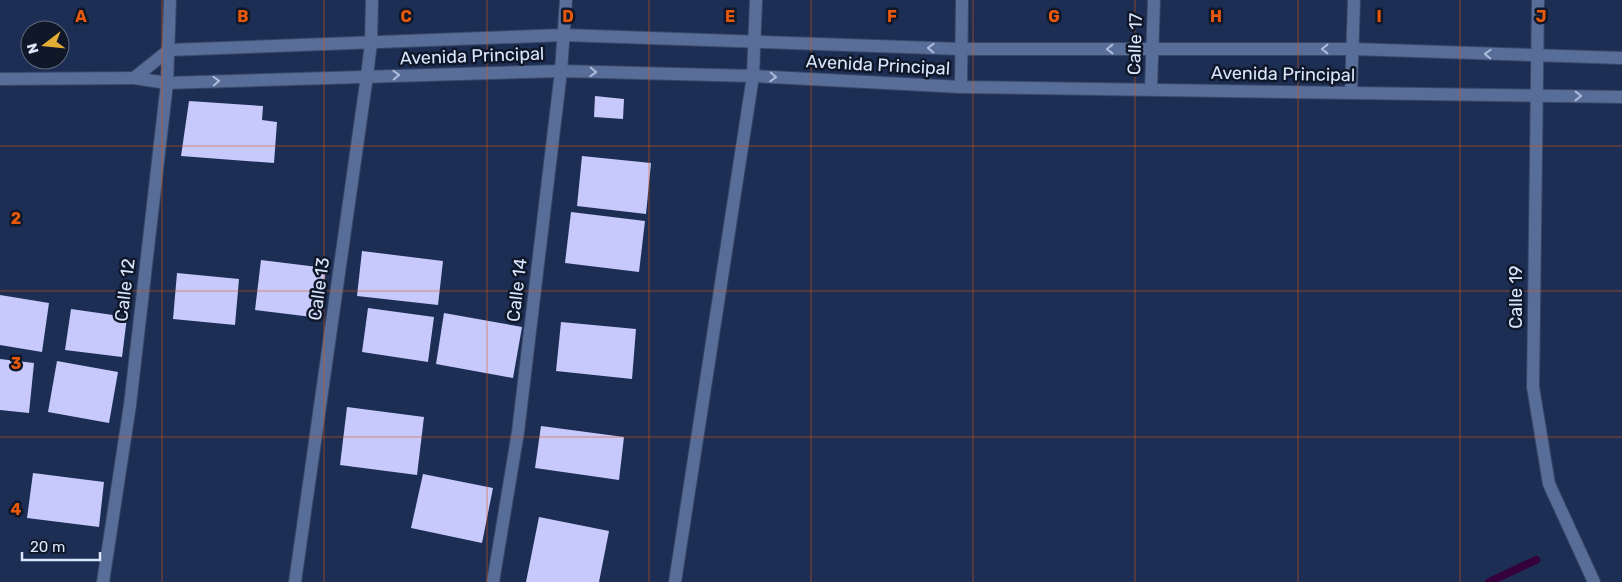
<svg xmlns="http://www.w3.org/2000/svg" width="1622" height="582" font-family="Rubik,sans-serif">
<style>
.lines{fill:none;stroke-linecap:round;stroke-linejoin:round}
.stream{stroke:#36003d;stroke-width:8}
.building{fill:#c7c8fc}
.minor-casing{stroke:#394767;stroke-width:14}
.minor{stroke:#586d97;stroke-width:12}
.oneway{stroke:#acbcda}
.grid{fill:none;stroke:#e8590c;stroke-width:1;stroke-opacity:0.55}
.labels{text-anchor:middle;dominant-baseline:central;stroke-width:5;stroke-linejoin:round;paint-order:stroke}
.street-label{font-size:18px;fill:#d9e6fe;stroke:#0f1728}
.grid-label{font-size:16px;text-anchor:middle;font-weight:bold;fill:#e8590c;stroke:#0f1728;stroke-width:5;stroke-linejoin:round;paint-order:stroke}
</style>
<rect width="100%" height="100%" fill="#1c2e53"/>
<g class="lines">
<polyline class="stream" points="1489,582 1536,560"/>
</g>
<g class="building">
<polygon points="595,96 624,99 623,119 594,117"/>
<polygon points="189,101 263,106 262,120 277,122 274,163 181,156"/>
<polygon points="582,156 651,163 646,214 577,206"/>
<polygon points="571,212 645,221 639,272 565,263"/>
<polygon points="362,251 443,261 438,305 357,296"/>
<polygon points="261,260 326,268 320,318 255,310"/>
<polygon points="177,273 239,279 235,325 173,319"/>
<polygon points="0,295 49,303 42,352 0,345"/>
<polygon points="368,308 434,317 428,362 362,352"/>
<polygon points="71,309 127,317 122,357 65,350"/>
<polygon points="444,313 522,327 513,378 436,364"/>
<polygon points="561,322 636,329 632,379 556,371"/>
<polygon points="0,359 34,363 29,413 0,410"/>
<polygon points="57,361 118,372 109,423 48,412"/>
<polygon points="347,407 424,417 417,475 340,465"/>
<polygon points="541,426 624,437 619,480 535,468"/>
<polygon points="33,473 104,482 99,527 27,518"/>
<polygon points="423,474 493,488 482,543 411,528"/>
<polygon points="539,517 609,531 599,582 526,582"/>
</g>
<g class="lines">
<defs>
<g id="minor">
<polyline points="1538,0 1533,387 1549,484 1594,582"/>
<polyline points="1622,58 1353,49 961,49 564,35 169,50 134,78 167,83 561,71 753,76 961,87 1622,97"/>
<polyline points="0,79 134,78"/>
<polyline points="961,87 962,0"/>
<polyline points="1151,89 1154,0"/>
<polyline points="1351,93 1354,0"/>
<polyline points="103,582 130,405 167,83 170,0"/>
<polyline points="295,582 367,76 371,43 372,0"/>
<polyline points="493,582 518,432 561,71 566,0"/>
<polyline points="675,582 753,76 756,0"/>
</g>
</defs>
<use href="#minor" class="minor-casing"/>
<use href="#minor" class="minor"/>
</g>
<defs><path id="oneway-chevron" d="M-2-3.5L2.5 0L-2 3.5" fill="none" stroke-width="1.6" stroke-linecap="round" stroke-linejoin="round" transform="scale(1.25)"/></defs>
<g class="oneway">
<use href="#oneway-chevron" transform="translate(931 48) rotate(-178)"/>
<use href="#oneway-chevron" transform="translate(1110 49) rotate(-180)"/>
<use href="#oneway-chevron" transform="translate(1325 49) rotate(180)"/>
<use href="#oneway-chevron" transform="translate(1488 54) rotate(-178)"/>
<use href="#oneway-chevron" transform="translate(593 72) rotate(2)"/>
<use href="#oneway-chevron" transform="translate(396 75) rotate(-2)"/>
<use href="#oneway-chevron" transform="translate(773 77) rotate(3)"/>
<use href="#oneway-chevron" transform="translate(216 81) rotate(-2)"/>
<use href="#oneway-chevron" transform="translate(1578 96) rotate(1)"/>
</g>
<path class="grid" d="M 162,0 L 162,582M 324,0 L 324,582M 487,0 L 487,582M 649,0 L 649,582M 811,0 L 811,582M 973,0 L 973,582M 1135,0 L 1135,582M 1298,0 L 1298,582M 1460,0 L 1460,582M 0,146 L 1622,146M 0,291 L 1622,291M 0,437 L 1622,437"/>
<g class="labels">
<g class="street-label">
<text transform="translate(1135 44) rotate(-88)">Calle 17</text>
<text transform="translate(472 56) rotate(-2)">Avenida Principal</text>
<text transform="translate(878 65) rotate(3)">Avenida Principal</text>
<text transform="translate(1283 74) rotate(1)">Avenida Principal</text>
<text transform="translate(319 289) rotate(-82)">Calle 13</text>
<text transform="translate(125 290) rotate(-83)">Calle 12</text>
<text transform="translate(517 290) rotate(-83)">Calle 14</text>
<text transform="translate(1516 297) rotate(-90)">Calle 19</text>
</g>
</g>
<g class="grid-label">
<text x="81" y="22">A</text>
<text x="243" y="22">B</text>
<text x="406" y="22">C</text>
<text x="568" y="22">D</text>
<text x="730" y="22">E</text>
<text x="892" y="22">F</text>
<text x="1054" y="22">G</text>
<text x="1216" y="22">H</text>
<text x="1379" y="22">I</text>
<text x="1541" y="22">J</text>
<text x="16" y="224">2</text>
<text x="16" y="369">3</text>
<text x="16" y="515">4</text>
</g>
<g transform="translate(45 45) rotate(254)"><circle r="24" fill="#0f1728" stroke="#606a7e"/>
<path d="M0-4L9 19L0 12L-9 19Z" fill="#e3ae35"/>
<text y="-8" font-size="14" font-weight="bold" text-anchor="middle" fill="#d9e6fe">N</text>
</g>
<path d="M22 552v8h78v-8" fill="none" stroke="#d9e6fe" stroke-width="2.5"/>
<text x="30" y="552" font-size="15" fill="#d9e6fe" stroke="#0f1728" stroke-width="4" paint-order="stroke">20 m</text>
</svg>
